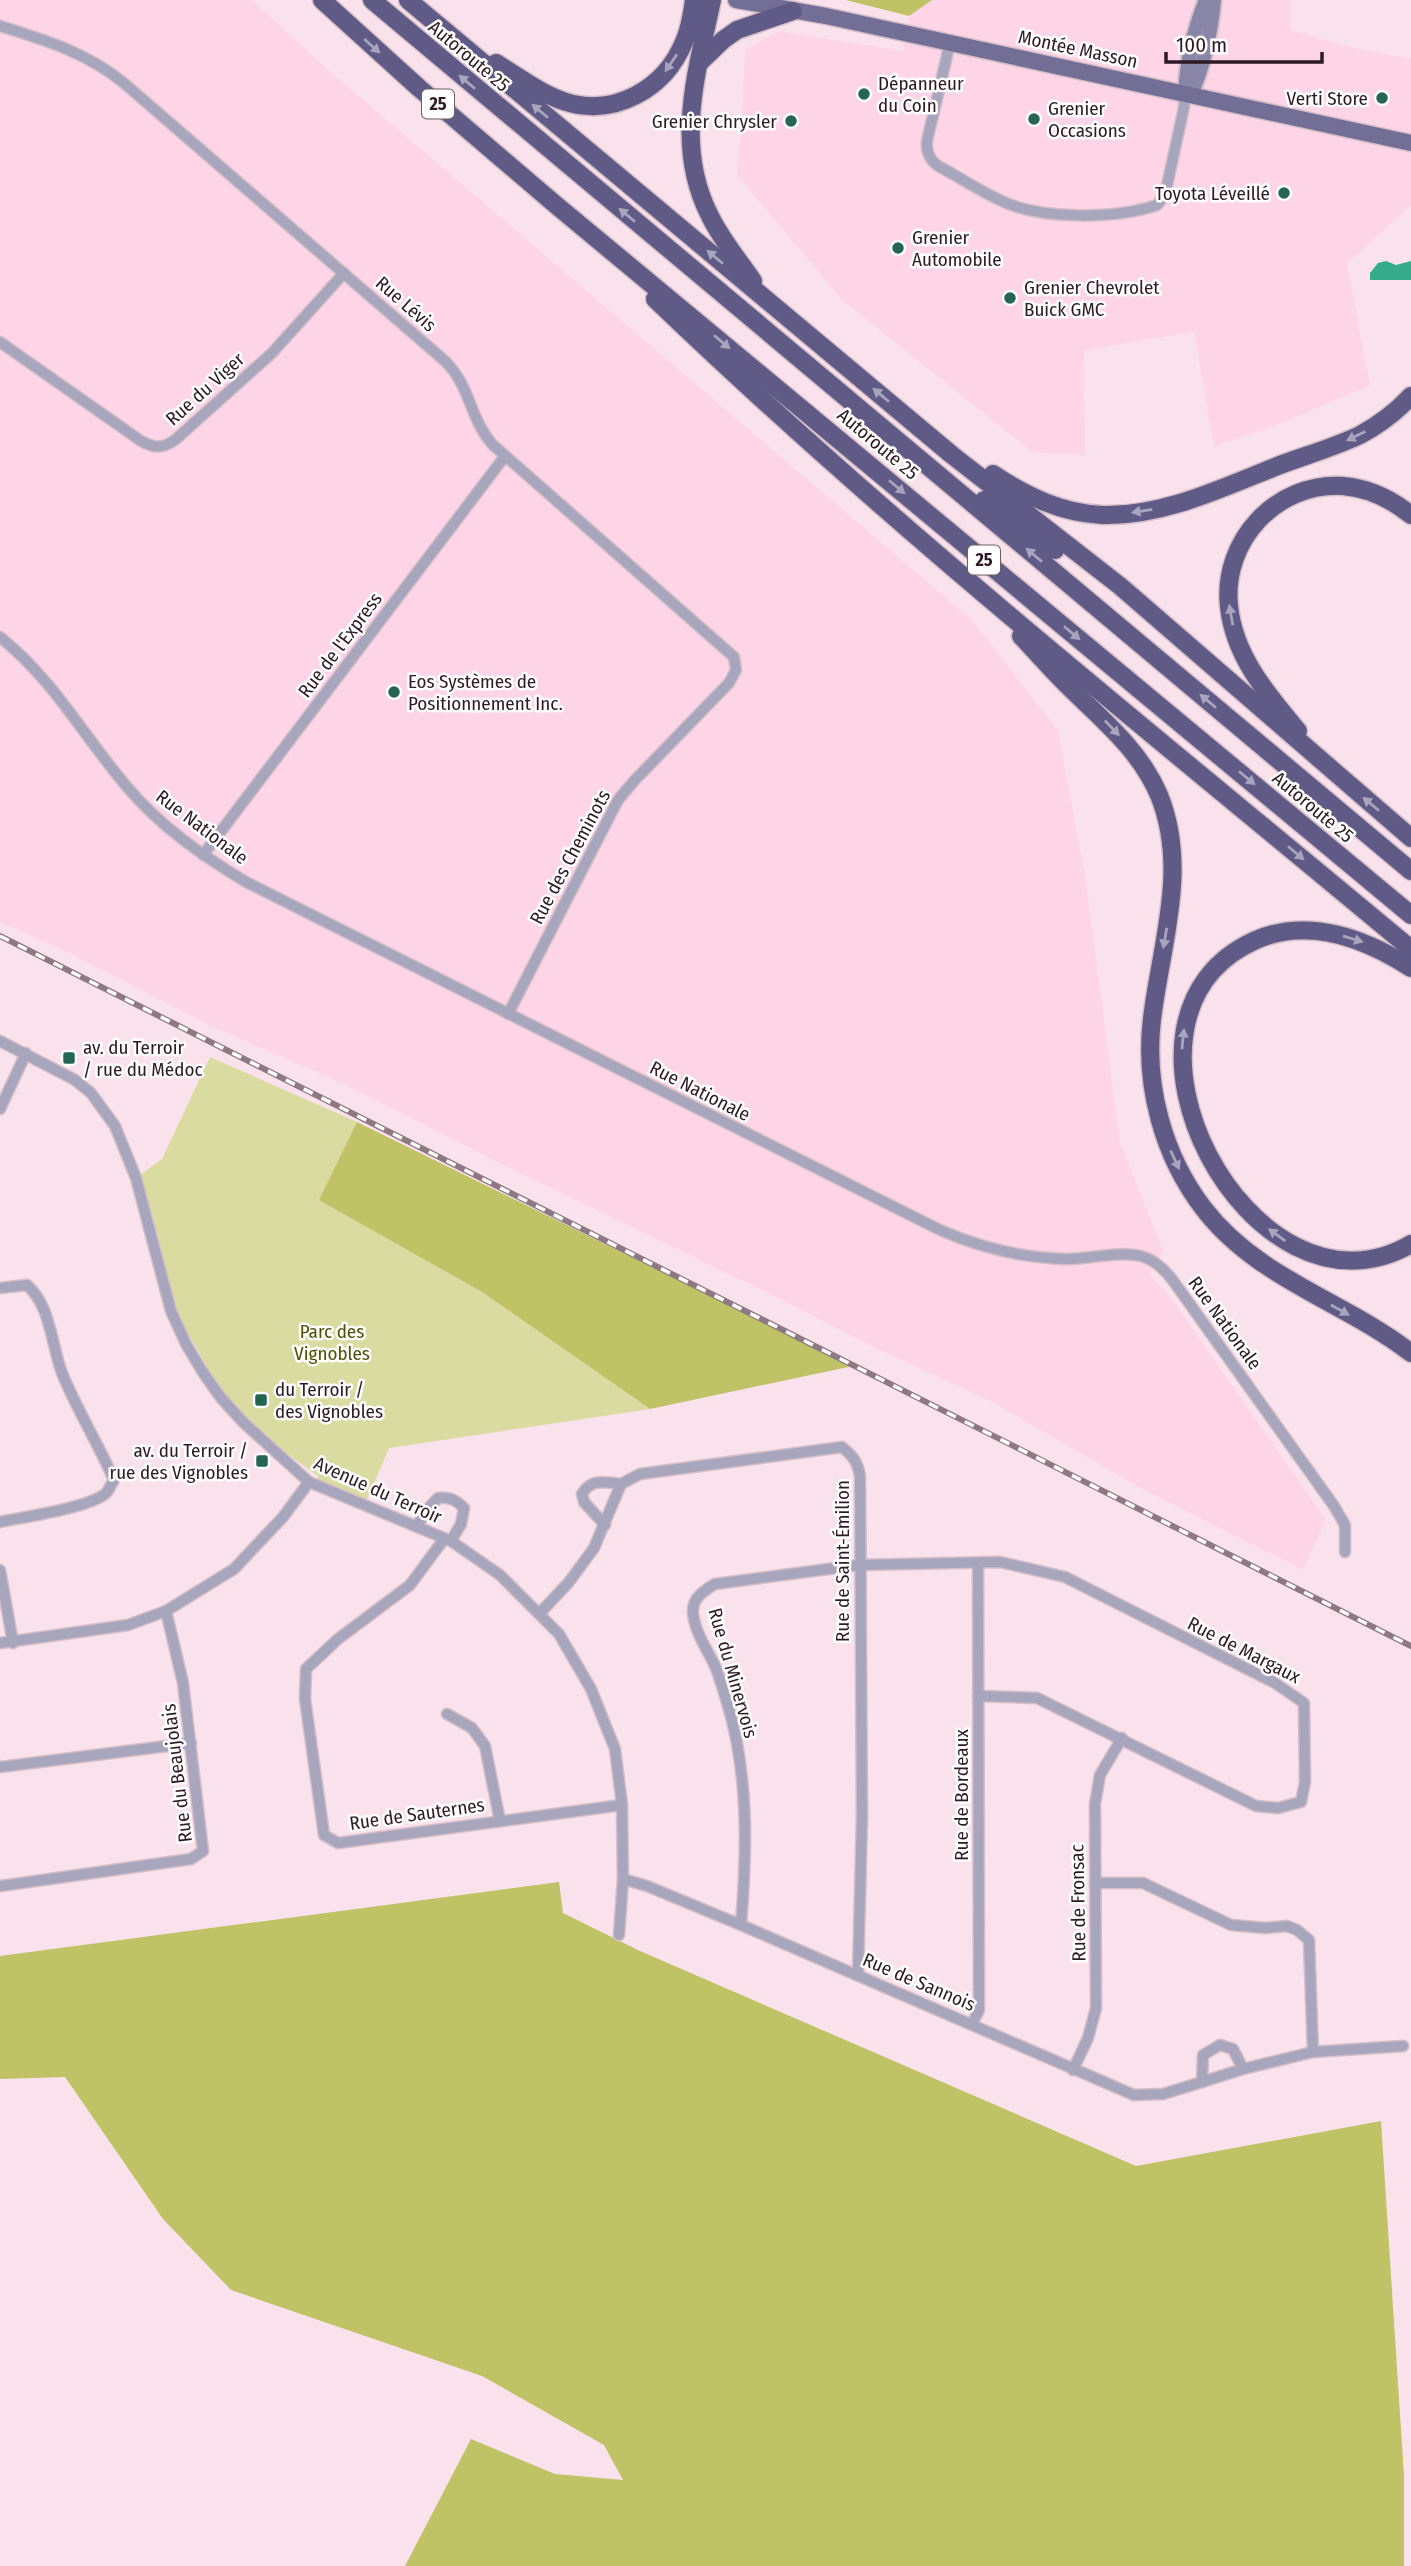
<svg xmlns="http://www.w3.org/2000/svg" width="1411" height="2566" font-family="'Fira Sans Condensed',sans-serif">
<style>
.built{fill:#fdd5e7}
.green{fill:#d9dba0}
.forest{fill:#c0c266}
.water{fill:#35ab89}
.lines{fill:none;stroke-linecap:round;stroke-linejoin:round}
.street-casing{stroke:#d4bec8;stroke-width:13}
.secondary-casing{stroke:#d4bec8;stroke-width:18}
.primary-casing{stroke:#d4bec8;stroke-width:19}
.highway-casing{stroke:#d4bec8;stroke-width:21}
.street{stroke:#a8a6bd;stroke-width:10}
.secondary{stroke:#8986a7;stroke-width:14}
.primary{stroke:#736e96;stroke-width:16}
.highway{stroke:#605a87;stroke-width:18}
.rail-casing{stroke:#8e7882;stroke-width:6}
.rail{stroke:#fff;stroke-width:3.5;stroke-dasharray:10;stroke-linecap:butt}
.oneway{fill:#a8a4bd}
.poi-dot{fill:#266552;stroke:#fff;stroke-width:2.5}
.labels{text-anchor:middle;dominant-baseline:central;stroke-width:5;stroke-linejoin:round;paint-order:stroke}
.shield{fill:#fff;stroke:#6d5f65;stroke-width:2}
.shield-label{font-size:18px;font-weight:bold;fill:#2e1a23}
.street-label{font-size:19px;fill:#2e1a23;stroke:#fff}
.poi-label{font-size:19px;fill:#2e1a23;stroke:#fff;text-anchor:start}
.park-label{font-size:19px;fill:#505007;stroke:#fff}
</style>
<rect width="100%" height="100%" fill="#f9e2ec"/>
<g class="built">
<polygon points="0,0 252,0 326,68 973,621 1058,730 1087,888 1120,1142 1163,1251 1149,1274 1166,1291 1326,1520 1303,1570 1139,1487 992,1402 874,1347 764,1291 501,1164 344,1084 209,1025 69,953 0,922"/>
<polygon points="932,0 1291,0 1291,30 1354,48 1411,59 1411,205 1347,264 1370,385 1292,419 1214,447 1194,332 1084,350 1085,455 1032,452 842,300 737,175 746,49 778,31 903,51 909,16"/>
</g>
<polygon class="green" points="210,1057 357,1122 320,1200 482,1292 650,1409 389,1448 367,1500 317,1484 318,1476 244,1423 208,1369 174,1308 136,1178 162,1159"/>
<g class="forest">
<polygon points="846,0 932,0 909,16"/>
<polygon points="357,1122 853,1366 650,1409 482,1292 319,1200"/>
<polygon points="559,1882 563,1913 640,1951 1136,2166 1381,2121 1404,2476 1404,2566 405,2566 471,2439 555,2474 623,2480 604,2445 482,2376 231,2290 163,2219 65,2077 0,2079 0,1956"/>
</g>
<polygon class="water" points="1386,261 1396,265 1411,261 1411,280 1370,280 1370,273 1378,263"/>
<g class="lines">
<defs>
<g id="street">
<path d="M 0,26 C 45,40 88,53 125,84 L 445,361 C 471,387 469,417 492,444 L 734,657 L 736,670 L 729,683 L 634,781 L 618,800 L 508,1014"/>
<path d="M 950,43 L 927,141 C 926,153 930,161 940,167 C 961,178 981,192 1002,201 C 1041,220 1116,219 1157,205 L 1165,195 L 1184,107 L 1185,93"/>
<path d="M 0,342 L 141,441 C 154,448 162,449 175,440 L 272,353 L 344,273"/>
<path d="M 0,637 C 54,680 84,737 128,788 C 161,827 203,856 246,882 L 940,1230 C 979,1247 1023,1258 1066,1259 C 1090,1259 1117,1251 1141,1256 C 1156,1260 1166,1271 1174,1282 L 1334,1506 L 1345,1525 L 1345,1552"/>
<polyline points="203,855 505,456"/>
<polyline points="0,1041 75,1080 91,1093 115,1126 136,1178 171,1311 186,1344 202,1371 221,1398 244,1423 309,1482 451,1541 500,1575 559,1634 591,1689 615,1749 622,1805 623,1879 619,1935"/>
<polyline points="0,1109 26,1053"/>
<path d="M 0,1288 L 27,1285 C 51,1306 51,1344 62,1373 C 77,1410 98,1443 114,1480 C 111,1484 109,1491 105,1494 C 87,1508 24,1517 0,1522"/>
<path d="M 605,1525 L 584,1502 L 582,1494 C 591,1478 605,1482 621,1484"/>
<path d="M 417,1526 L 426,1511 L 438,1498 C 449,1497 455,1499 464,1508 L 461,1524 L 451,1541"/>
<polyline points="444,1539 410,1585 338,1639 306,1669 305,1699 324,1835 338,1843 622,1805"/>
<polyline points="0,1570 13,1643"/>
<path d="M 540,1613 L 569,1582 L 594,1548 L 621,1484 L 640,1474 L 842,1447 C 853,1456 858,1462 860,1477 L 862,1816 L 858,1975"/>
<polyline points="0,1643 128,1625 166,1611 234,1569 283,1517 309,1482"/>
<polyline points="447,1714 472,1728 485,1746 500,1821"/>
<polyline points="0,1767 191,1743"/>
<polyline points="623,1879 647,1886 741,1925 1134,2095 1163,2094 1202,2082 1203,2055 1220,2045 1233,2049 1243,2069 1313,2052 1403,2046"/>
<polyline points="1095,1883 1143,1883 1231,1925 1265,1928 1287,1926 1297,1930 1309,1940 1313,2052"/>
<polyline points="0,1886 191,1859 203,1851 183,1683 166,1611"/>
<path d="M 741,1925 C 747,1850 749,1775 727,1702 C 723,1690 720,1678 715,1666 C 707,1649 694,1631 693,1612 C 692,1598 704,1591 715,1584 L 859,1565 L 1000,1562 L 1065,1577 L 1275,1683 L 1304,1703 L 1305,1782 L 1301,1802 L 1278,1808 L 1256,1806 L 1037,1698 L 978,1696"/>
<polyline points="972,2024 979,2010 978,1563"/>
<polyline points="1073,2070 1088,2038 1096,2008 1095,1804 1100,1775 1122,1738"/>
<polyline points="1202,2082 1243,2069"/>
</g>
<g id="secondary">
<path d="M 1185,93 C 1187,61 1194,29 1206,0"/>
<path d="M 1191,94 C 1204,65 1211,32 1214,0"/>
</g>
<polyline id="primary" points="736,0 826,16 1411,143"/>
<g id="highway">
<polyline points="322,0 419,88 556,205 1411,915"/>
<polyline points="372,0 1411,871"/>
<polyline points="408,0 952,455 1120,586 1411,838"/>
<path d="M 712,0 C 697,72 674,144 709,214 C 720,238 738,259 753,281"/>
<path d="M 496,63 C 519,77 541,94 566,102 C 616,117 665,88 684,42 C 690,29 692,14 694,0"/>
<polyline points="699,63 723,40 737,30 793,11"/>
<path d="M 655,299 C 894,529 1156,736 1411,949"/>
<path d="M 993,474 C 1026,496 1061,513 1102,515 C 1163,517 1224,487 1280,465 C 1307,455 1335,447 1360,435 C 1379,425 1396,412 1411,396"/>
<polyline points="984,500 1055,550"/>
<path d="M 1021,636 C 1035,651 1049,667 1064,682 C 1099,717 1139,748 1159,795 C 1189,869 1161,944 1152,1019 C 1144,1085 1163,1156 1204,1209 C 1258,1279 1344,1301 1411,1353"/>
<path d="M 1298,731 C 1267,694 1234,656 1229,606 C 1222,541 1276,482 1343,486 C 1368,488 1391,499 1411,515"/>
<path d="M 1411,968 C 1366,939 1309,917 1256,940 C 1082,1017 1252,1336 1411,1244"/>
</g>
</defs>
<use href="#street" class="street-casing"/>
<use href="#secondary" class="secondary-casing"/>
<use href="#primary" class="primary-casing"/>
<use href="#highway" class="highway-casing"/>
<use href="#street" class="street"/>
<use href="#secondary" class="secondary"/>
<use href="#primary" class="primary"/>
<use href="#highway" class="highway"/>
<defs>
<polyline id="rail" points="0,936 1411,1646"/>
</defs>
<use href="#rail" class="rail-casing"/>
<use href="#rail" class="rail"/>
</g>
<defs><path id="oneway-solid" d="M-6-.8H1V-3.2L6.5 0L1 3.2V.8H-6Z" transform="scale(1.75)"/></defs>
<g class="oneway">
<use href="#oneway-solid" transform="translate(372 46) rotate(42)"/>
<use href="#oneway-solid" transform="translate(671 63) rotate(125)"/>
<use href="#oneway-solid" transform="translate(467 82) rotate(-140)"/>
<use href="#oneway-solid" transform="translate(540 111) rotate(-140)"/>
<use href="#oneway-solid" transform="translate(627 215) rotate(-140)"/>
<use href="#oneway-solid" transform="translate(715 257) rotate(-140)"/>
<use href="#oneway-solid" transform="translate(722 342) rotate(40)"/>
<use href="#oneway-solid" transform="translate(881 395) rotate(-140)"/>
<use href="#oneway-solid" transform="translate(1356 436) rotate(154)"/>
<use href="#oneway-solid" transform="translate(897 487) rotate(40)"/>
<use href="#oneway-solid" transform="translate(1142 511) rotate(171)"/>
<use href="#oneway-solid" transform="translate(1034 555) rotate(-140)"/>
<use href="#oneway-solid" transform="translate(1231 615) rotate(-100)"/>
<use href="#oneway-solid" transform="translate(1072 633) rotate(40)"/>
<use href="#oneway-solid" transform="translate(1208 701) rotate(-140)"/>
<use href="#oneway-solid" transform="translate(1112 728) rotate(46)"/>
<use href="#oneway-solid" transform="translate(1247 778) rotate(40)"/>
<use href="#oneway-solid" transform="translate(1371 804) rotate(-140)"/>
<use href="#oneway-solid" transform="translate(1296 853) rotate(40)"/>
<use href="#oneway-solid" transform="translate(1165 938) rotate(100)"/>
<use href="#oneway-solid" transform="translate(1353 939) rotate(17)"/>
<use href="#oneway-solid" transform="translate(1183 1039) rotate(-84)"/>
<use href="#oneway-solid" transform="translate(1175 1160) rotate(65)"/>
<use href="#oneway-solid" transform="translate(1277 1235) rotate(-144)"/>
<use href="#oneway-solid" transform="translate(1340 1310) rotate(29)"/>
</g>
<g class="poi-dot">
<circle cx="864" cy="94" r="7"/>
<circle cx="1382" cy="98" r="7"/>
<circle cx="1034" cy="119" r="7"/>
<circle cx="791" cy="121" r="7"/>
<circle cx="1284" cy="193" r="7"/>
<circle cx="898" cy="248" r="7"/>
<circle cx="1010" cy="298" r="7"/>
<circle cx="394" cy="692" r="7"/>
<rect x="62" y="1051" width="14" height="14" rx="3.5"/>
<rect x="254" y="1393" width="14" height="14" rx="3.5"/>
<rect x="255" y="1454" width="14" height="14" rx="3.5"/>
</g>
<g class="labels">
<g class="shield">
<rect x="422" y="89.5" width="32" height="29" rx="5"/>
<rect x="968" y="545.5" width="32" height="29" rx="5"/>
</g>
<g class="shield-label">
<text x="438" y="104">25</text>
<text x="984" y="560">25</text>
</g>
<g class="street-label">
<text transform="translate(1078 49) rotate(12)">Montée Masson</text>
<text transform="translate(469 56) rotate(40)">Autoroute 25</text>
<text transform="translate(406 304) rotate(41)">Rue Lévis</text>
<text transform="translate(205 389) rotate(-42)">Rue du Viger</text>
<text transform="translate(878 444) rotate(40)">Autoroute 25</text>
<text transform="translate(340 645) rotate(-53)">Rue de l'Express</text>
<text transform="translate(1313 807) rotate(40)">Autoroute 25</text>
<text transform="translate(202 827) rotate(37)">Rue Nationale</text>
<text transform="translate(570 857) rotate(-62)">Rue des Cheminots</text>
<text transform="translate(700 1091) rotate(27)">Rue Nationale</text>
<text transform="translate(1225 1323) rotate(54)">Rue Nationale</text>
<text transform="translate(378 1490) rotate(24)">Avenue du Terroir</text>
<text transform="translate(842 1561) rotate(-90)">Rue de Saint-Émilion</text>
<text transform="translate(1244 1650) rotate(27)">Rue de Margaux</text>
<text transform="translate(733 1673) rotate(74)">Rue du Minervois</text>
<text transform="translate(177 1773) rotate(-97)">Rue du Beaujolais</text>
<text transform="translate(961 1795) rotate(-90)">Rue de Bordeaux</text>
<text transform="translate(417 1814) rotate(-8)">Rue de Sauternes</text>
<text transform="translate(1078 1903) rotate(-91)">Rue de Fronsac</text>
<text transform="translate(919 1982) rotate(23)">Rue de Sannois</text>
</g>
<g class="poi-label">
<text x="878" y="83">Dépanneur<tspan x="878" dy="22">du Coin</tspan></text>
<text x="1368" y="98" text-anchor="end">Verti Store</text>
<text x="1048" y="108">Grenier<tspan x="1048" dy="22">Occasions</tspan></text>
<text x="777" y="121" text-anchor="end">Grenier Chrysler</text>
<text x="1270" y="193" text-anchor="end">Toyota Léveillé</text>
<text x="912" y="237">Grenier<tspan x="912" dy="22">Automobile</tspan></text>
<text x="1024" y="287">Grenier Chevrolet<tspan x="1024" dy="22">Buick GMC</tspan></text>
<text x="408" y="681">Eos Systèmes de<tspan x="408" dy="22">Positionnement Inc.</tspan></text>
<text x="83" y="1047">av. du Terroir<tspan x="83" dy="22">/ rue du Médoc</tspan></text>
<text x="275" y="1389">du Terroir /<tspan x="275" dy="22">des Vignobles</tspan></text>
<text x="248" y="1450" text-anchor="end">av. du Terroir /<tspan x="248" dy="22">rue des Vignobles</tspan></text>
</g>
<g class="park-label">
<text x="332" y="1331">Parc des<tspan x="332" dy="22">Vignobles</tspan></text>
</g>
</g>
<path d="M1166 52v10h156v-10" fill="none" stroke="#2e1a23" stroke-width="3.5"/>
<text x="1176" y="52" font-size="21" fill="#2e1a23" stroke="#ffffff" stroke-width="5" paint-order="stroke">100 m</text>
</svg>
